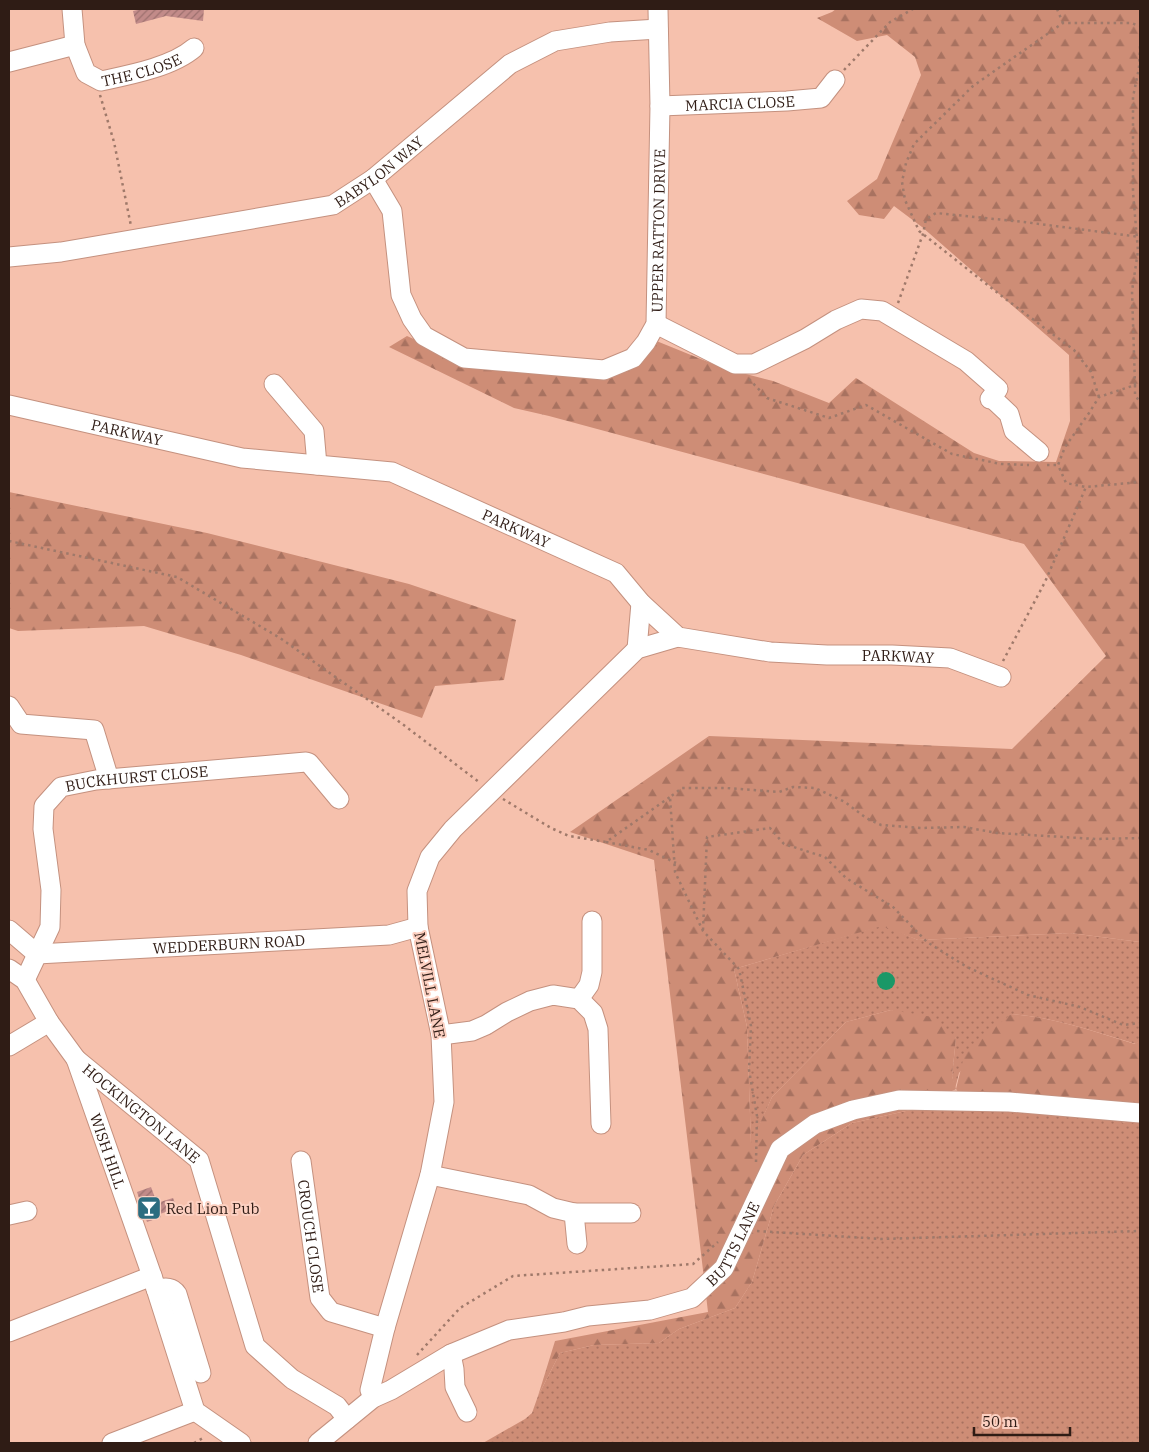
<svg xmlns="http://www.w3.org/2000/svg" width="1149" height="1452" font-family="'IBM Plex Serif',serif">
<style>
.grass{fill:url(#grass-dots)}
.forest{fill:url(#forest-firs)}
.water{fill:#1a9867}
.building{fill:url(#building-hatch)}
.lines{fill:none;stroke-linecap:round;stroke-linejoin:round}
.minor-casing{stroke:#c4917f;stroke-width:21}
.path{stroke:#9f796a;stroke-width:2.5;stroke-dasharray:2.5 4;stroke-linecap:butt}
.minor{stroke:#fff;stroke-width:19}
.labels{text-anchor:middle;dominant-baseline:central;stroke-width:4;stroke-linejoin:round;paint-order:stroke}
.street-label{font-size:15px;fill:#2f1c15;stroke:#fcd0c1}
.poi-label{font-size:15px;fill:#2f1c15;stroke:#fcd0c1;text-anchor:start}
</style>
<defs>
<pattern id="grass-dots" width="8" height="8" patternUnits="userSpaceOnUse" patternTransform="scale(1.25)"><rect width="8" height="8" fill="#ce8d76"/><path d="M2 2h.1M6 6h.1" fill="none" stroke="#a87260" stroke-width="1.8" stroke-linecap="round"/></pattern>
<pattern id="forest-firs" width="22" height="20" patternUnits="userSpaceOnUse" patternTransform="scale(1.25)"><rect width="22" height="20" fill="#ce8d76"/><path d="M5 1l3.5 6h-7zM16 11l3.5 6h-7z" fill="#a87260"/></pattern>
<pattern id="building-hatch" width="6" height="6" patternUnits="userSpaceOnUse" patternTransform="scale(1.25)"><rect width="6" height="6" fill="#c28b89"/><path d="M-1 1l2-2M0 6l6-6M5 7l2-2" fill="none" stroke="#9e716f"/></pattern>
</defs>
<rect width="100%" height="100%" fill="#f6c1ad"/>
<g class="grass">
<path d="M 883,925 L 918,940 L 1070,933 L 1140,942 L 1140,1041 L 1136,1044 C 1095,1032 1054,1017 1011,1014 L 959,1073 L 955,1089 L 952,1076 L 956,1038 L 891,1010 L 846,1022 L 772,1097 L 751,1145 L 747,1027 L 734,969 Z"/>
<polygon points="915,1109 1077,1113 1126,1123 1140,1123 1140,1443 483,1443 525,1419 532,1413 538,1396 560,1353 594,1345 659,1343 679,1329 735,1308 752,1282 774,1206 803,1155 852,1123"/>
</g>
<g class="forest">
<polygon points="836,9 1140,9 1140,942 1070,933 918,940 882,926 734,969 747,1027 751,1143 772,1097 846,1022 891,1010 932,1017 956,1038 952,1076 956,1089 915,1109 852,1123 803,1155 774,1206 752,1282 735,1308 679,1329 659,1343 594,1345 560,1353 538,1396 555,1341 708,1312 654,860 570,832 709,736 1012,749 1106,656 1024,544 549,416 514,408 389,347 407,336 463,361 617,366 654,340 723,368 773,381 829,403 856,378 974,453 999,461 1056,462 1070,421 1069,355 922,227 894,206 884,219 859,215 847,201 877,179 921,75 915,57 887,35 857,41 817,18 832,12"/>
<polygon points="9,492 207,533 409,584 516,620 504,680 435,686 422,718 241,655 144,626 18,631 9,628"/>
<path d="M 1011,1014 C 1054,1017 1095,1032 1135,1044 L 1140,1041 L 1140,1123 L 1126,1123 L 1041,1106 L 961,1096 L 956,1089 L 965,1052 Z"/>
</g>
<circle class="water" cx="886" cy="981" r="9"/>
<g class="building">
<polygon points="142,9 204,9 203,21 166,16 136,24 133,11"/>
<polygon points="151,1187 157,1203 173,1198 177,1208 160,1214 161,1217 147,1222 137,1192"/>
</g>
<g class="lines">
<defs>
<g id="minor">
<path id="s1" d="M 72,9 L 75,45 L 86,73 L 101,81 C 129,75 172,67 194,48"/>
<polyline points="9,62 75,45"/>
<path id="s2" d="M 660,106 L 787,101 L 821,98 L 835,80"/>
<path id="s3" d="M 373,179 L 392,211 L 401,295 L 412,319 L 424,336 L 464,358 L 604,370 L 633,358 L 646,342 L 656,324 L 660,106 L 658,9"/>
<path id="s4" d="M 9,257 L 61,252 L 333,205 L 373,179 L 510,64 L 555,41 L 610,32 L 658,29"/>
<polyline points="656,324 735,364 754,364 805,339 836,320 861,309 882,311 966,361 998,389 990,399"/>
<polyline points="274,384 314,431 317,465"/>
<polyline points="992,398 1009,414 1014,431 1039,452"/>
<path id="s5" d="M 9,405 L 242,458 L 392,472 L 616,573 L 641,603 L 678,637 L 770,652 L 827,655 L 892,655 L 950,658 L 1001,677"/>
<polyline points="637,649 641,603"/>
<polyline points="9,706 21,724 94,730 109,779"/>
<path id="s6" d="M 9,930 L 37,954 L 389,935 L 418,927"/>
<path id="s7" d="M 9,969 L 25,980 L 49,1022 L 76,1059 L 152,1276 L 195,1411 L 241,1443"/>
<path id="s8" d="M 25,980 L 50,927 L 51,890 L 43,829 L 44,806 L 61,787 L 96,780 L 306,762 L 309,763 L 339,799"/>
<polyline points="579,999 589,985 592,972 592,921"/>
<polyline points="441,1035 472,1031 486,1025 507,1012 530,1001 553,995 579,999 593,1013 598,1029 601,1124"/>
<polyline points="9,1046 49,1022"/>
<path id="s9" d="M 76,1059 L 199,1160 L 255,1346 L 292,1379 L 337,1406 L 347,1419"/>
<path id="s10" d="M 301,1161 L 320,1298 L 331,1312 L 385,1328"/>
<polyline points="430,1175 529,1195 553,1208 574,1213 577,1244"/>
<polyline points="574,1213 631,1213"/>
<polyline points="9,1215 27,1211"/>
<path d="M 156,1289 C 164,1288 172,1286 177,1294 L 201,1373"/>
<polyline points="9,1332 152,1276"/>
<polyline points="451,1354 454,1369 455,1387 467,1412"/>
<polyline points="373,1398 370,1390 385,1328 430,1175 444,1102 441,1035 418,927 417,891 430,857 453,829 637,649 678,637"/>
<polyline points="112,1443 195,1411"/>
<path id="s11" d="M 318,1443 L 373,1398 L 391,1390 L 451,1354 L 509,1330 L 564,1322 L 588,1316 L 650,1310 L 692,1298 L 724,1268 L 780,1149 L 815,1124 L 853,1110 L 899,1100 L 1009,1102 L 1140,1113"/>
</g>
</defs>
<use href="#minor" class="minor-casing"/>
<g class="path">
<polyline points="1057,9 1063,23"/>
<polyline points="1140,46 1139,68 1133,97 1133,192 1138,251 1132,291 1135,385 1099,397 1089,413 1065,447 1058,465 1066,483 1086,487 1140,482"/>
<polyline points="844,70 890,22 913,9"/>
<polyline points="100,95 114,142 131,226"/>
<polyline points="898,303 923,234 926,219 936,213 1024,222 1140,237"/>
<polyline points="749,379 767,398 829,418 866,405 952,454 1001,464 1029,465"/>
<polyline points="1135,385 1135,395 1140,402"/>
<polyline points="1099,397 1091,372 1074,350 1003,297 919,231 905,200 902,182 906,163 914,144 973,86 1063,23 1131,23 1140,26"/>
<polyline points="1047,465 1058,465"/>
<polyline points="9,541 177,577 280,638 401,723 479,782"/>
<polyline points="1003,661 1045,582 1086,487"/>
<polyline points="503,799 551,828 569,836 606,842 670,797"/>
<polyline points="606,842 649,850 676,863"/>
<polyline points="703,930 707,837 770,828 784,844 825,857 846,878 893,907 927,942 967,967 1028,995 1080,1007 1123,1025 1140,1023"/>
<polyline points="756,1162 757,1116 749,1070 751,1026 739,969 703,931 675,872 670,797 682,788 726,788 779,792 793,787 815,788 845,802 866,818 881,825 921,828 964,827 997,833 1096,839 1140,838"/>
<polyline points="757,1231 882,1239 1140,1231"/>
<polyline points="417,1355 460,1308 513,1276 693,1264 718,1242"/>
<polyline points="194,1443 205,1437"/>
</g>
<use href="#minor" class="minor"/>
</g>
<defs>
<symbol id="bar-square" viewBox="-11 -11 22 22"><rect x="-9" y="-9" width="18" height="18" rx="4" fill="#2c6d80" stroke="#fcd0c1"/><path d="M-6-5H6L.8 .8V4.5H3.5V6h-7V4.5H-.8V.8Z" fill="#fff"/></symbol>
</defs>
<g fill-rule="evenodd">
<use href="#bar-square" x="135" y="1194" width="28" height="28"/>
</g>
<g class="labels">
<g class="street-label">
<text stroke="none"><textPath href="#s1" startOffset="125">THE CLOSE</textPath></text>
<text stroke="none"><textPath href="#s2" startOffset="80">MARCIA CLOSE</textPath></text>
<text stroke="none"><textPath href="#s4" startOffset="385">BABYLON WAY</textPath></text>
<text stroke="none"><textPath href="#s3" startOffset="521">UPPER RATTON DRIVE</textPath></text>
<text stroke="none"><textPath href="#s5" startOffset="121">PARKWAY</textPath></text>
<text stroke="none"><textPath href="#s5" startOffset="526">PARKWAY</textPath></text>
<text stroke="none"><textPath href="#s5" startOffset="946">PARKWAY</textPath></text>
<text stroke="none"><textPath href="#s8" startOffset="282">BUCKHURST CLOSE</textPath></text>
<text stroke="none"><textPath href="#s6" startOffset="229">WEDDERBURN ROAD</textPath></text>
<text transform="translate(430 985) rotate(79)">MELVILL LANE</text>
<text stroke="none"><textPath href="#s9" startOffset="85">HOCKINGTON LANE</textPath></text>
<text stroke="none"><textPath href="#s7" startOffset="211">WISH HILL</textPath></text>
<text stroke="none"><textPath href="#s10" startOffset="76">CROUCH CLOSE</textPath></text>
<text stroke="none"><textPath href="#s11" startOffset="479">BUTTS LANE</textPath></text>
</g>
<g class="poi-label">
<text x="166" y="1208">Red Lion Pub</text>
</g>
</g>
<rect width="1149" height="1452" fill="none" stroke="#2f1c15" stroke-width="20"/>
<path d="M974 1427v8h96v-8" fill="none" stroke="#2f1c15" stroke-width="2.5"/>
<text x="982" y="1427" font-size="15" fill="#2f1c15" stroke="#fcd0c1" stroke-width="4" paint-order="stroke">50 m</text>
</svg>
